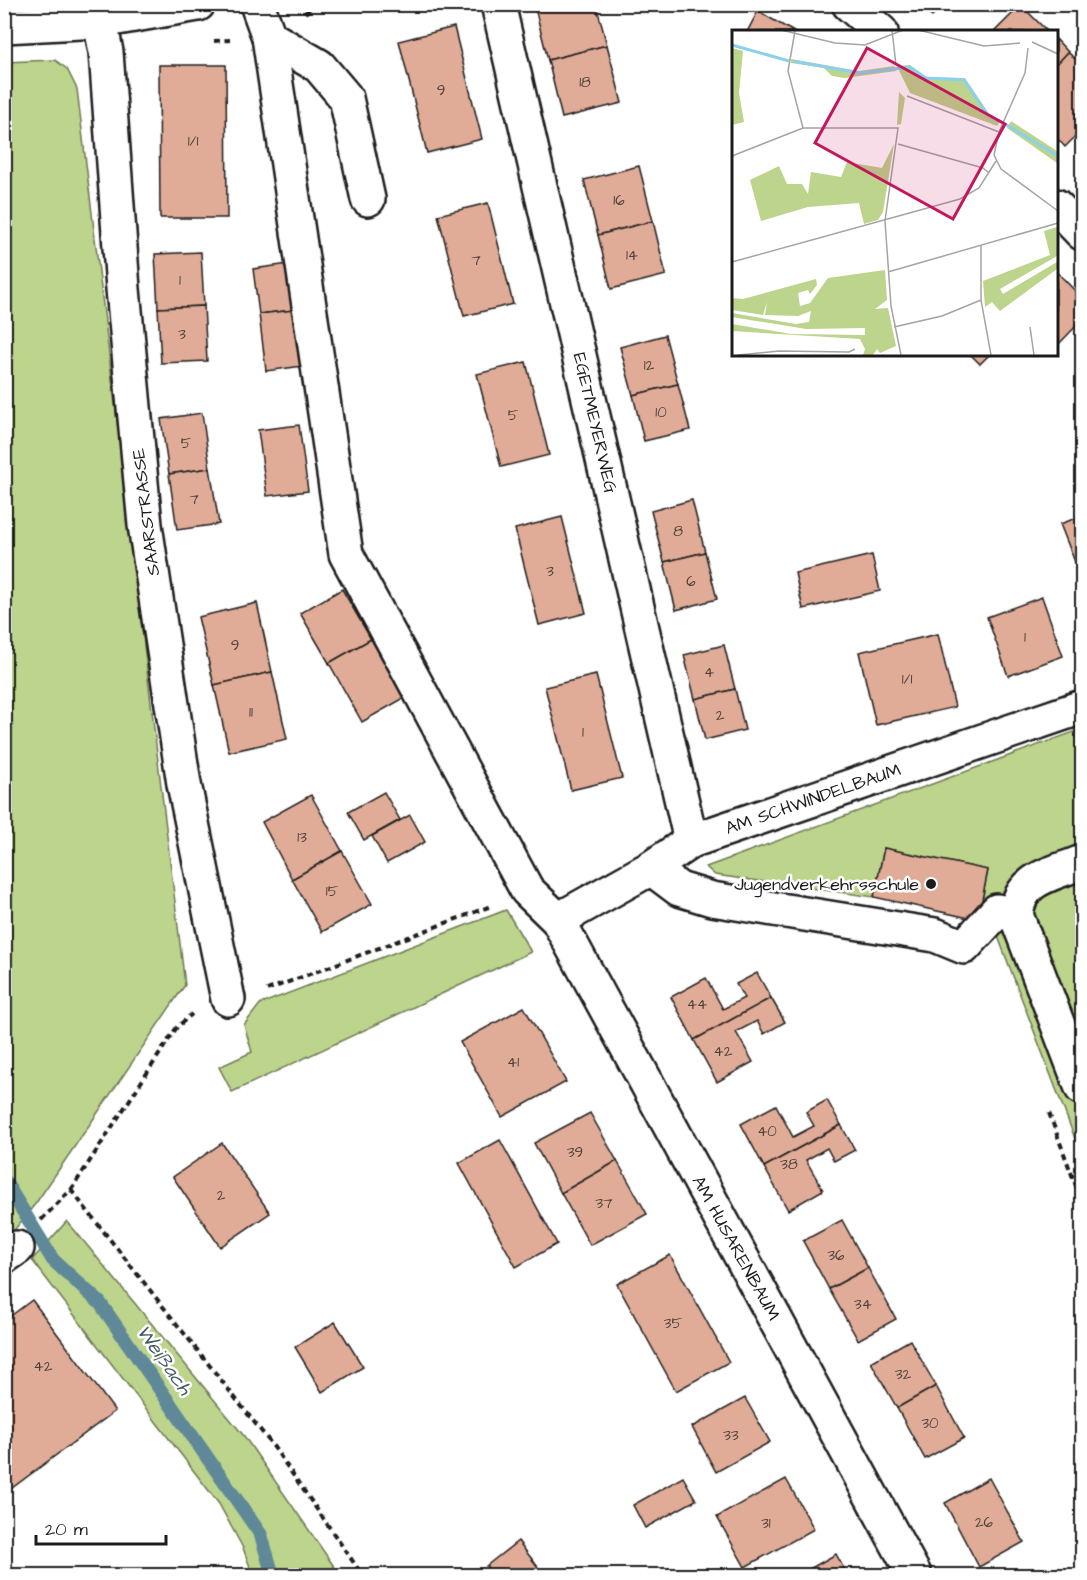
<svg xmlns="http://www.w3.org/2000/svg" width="1087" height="1580" font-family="'Architects Daughter',sans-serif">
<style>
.green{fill:#bcd48b;stroke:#6c7854;stroke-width:1.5}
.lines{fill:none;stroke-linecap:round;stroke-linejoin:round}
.stream{stroke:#5f8899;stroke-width:14}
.building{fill:#e1ac97;stroke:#1c1c1c;stroke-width:1.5}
.minor-casing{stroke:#1c1c1c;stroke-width:38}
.path{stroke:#1c1c1c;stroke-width:4;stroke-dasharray:6 4.5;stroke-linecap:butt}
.minor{stroke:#fff;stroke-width:33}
.poi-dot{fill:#1c1c1c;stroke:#fff;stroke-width:2}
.labels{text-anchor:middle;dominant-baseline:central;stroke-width:5;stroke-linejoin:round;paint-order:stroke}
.number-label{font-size:15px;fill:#4d403b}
.street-label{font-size:18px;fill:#1c1c1c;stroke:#fff}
.poi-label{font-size:18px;fill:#1c1c1c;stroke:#fff;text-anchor:end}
.water-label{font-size:20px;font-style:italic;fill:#435b65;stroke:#fff}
.inset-river{fill:none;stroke:#8bd0ed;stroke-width:3}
.inset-road{fill:none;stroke:#a4a4a4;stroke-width:1.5}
.view{fill:#c2185b;fill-opacity:0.15;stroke:#c2185b;stroke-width:3}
.inset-edge{fill:none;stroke:#1c1c1c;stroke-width:3}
</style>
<rect width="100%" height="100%" fill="#fff"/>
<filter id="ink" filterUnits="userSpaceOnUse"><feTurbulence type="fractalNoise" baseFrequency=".0167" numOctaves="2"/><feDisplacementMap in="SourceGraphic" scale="12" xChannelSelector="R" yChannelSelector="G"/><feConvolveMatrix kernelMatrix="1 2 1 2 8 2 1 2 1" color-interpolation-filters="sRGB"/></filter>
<g filter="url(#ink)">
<g class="green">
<polygon points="55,60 67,69 77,89 185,985 36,1203 11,1234 4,1223 4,62"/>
<polygon points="1082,729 1082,1157 997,934 978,920 988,870 884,848 874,897 715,875 706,867"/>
<polygon points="506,910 531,952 232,1092 219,1067 252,1052 244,1025 260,1004"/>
<polygon points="67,1221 244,1436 340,1575 253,1575 243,1548 219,1504 32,1260"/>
</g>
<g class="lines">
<polyline class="stream" points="4,1180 53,1260 100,1303 261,1535 273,1576"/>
</g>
<g class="building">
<polygon points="534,4 596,4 607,45 548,60"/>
<polygon points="918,4 942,4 932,17"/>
<polygon points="1021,5 1048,32 994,32"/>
<polygon points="758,11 794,32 747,32"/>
<polygon points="454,27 482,139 427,153 399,41"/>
<polygon points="1056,39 1068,52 1056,65"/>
<polygon points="607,45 622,103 562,118 548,60"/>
<polygon points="1068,52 1082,66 1082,130 1065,147 1056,137 1056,65"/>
<polygon points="159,65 226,65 227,218 160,218"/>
<polygon points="639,166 653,221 598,235 584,180"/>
<polygon points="488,203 513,304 464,316 438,215"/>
<polygon points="653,221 666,275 611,289 598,235"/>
<polygon points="201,252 204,306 158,308 155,254"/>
<polygon points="296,263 303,309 259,314 253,269"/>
<polygon points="1056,271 1082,298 1082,320 1056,347"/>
<polygon points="204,306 207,361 161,363 158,308"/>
<polygon points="303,309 310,365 266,371 259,314"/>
<polygon points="665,335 678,384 633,395 620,347"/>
<polygon points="970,354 990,354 980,364"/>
<polygon points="526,362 549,455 501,467 477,374"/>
<polygon points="678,384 690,430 644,441 633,395"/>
<polygon points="202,413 210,468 169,474 161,419"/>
<polygon points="299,425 308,491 267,496 258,430"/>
<polygon points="210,468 219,524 177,530 169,474"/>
<polygon points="692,500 705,552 664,562 651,511"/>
<polygon points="1082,516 1082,570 1079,572 1060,524"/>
<polygon points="562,517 586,613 539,625 515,529"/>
<polygon points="705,552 717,599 676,610 664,562"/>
<polygon points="872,555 880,591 803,609 795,573"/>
<polygon points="342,589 371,639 329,663 300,613"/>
<polygon points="1042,597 1063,656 1008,676 987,617"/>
<polygon points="257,603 272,672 214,685 198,617"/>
<polygon points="938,634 955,707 876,725 859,652"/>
<polygon points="371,639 404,698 362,722 329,663"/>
<polygon points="724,645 735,689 695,699 684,655"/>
<polygon points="272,672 287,739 229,752 214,685"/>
<polygon points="596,675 622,778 571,790 545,687"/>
<polygon points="735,689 745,730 705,740 695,699"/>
<polygon points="384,792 400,820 364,840 348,812"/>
<polygon points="311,795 342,851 292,879 262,822"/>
<polygon points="410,815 425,842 387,863 372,836"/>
<polygon points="884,848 988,870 978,920 874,897"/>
<polygon points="342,851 372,904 322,932 292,879"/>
<polygon points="757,973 771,998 694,1040 671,997 706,978 723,1009 744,998 736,984"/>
<polygon points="771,998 785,1022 764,1034 757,1021 736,1032 753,1062 717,1082 694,1040"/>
<polygon points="524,1007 566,1082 502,1117 460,1042"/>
<polygon points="827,1100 841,1125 764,1167 741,1124 776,1105 793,1137 814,1126 806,1112"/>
<polygon points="590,1113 617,1161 561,1193 534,1143"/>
<polygon points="841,1125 855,1150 834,1161 827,1148 806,1160 823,1190 788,1210 764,1167"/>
<polygon points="500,1140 557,1244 516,1267 459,1163"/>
<polygon points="222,1143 270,1213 220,1247 173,1177"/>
<polygon points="617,1161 647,1214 590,1245 561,1193"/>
<polygon points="842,1220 868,1268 829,1289 803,1241"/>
<polygon points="670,1255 729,1362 676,1391 617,1284"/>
<polygon points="868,1268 896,1319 858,1340 829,1289"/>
<polygon points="32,1300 115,1411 4,1494 4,1321"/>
<polygon points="335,1322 363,1367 322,1392 295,1347"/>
<polygon points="910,1340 936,1386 897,1408 871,1362"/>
<polygon points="936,1386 964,1438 925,1459 897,1408"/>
<polygon points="745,1398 770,1442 716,1472 692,1427"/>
<polygon points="683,1477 696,1500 645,1528 633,1505"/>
<polygon points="989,1478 1024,1542 979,1567 945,1503"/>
<polygon points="786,1479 814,1529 745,1567 717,1517"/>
<polygon points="518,1541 538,1567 528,1576 494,1576 486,1566"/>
<polygon points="836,1554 848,1576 797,1576"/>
</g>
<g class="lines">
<defs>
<g id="minor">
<polyline points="257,4 269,37 346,554 527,890 558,920 915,1576"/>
<polyline points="498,4 691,841"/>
<polyline points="849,4 881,32"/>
<polyline points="100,21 106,52 123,289 145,525 184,784 228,999"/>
<polyline points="4,26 100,21 198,4"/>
<polyline points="269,37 319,66 346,98 368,199"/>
<polyline points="1056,206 1082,233"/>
<path d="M 1082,862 C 1051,875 1020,877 1016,915 L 1082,1088"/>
<polyline points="651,868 679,889 712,899 935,935 964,947 997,911 1016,915"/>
<polyline points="558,920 651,868 691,841 1082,707"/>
<polyline points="4,1257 17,1248"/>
</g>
</defs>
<use href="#minor" class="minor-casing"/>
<g class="path">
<polyline points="305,13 316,4"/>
<polyline points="214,41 230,40"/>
<polyline points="267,990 491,906"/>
<polyline points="1049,1113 1082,1202"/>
<polyline points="71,1190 273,1446 363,1576"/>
<polyline points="41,1220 71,1190 177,1027 192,1014"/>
</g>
<use href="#minor" class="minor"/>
</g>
</g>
<circle class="poi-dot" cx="931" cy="884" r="6"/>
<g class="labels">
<g class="number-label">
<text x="585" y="82">18</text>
<text x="441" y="90">9</text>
<text x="193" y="141">1/1</text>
<text x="619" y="200">16</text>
<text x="632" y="255">14</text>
<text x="476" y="260">7</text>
<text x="180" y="280">1</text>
<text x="182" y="334">3</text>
<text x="649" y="365">12</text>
<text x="661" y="412">10</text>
<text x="513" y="415">5</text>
<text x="186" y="443">5</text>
<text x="194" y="499">7</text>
<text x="678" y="531">8</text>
<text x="550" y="571">3</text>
<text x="691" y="581">6</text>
<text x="1025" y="637">1</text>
<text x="235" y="645">9</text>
<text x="709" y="672">4</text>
<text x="907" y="679">1/1</text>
<text x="251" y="712">11</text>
<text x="720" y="715">2</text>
<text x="583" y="732">1</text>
<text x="302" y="837">13</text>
<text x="332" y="891">15</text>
<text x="697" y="1004">44</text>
<text x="723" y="1051">42</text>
<text x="513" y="1062">41</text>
<text x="767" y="1131">40</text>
<text x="575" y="1152">39</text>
<text x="789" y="1164">38</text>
<text x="221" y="1195">2</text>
<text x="604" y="1203">37</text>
<text x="836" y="1255">36</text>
<text x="863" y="1304">34</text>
<text x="673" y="1323">35</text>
<text x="43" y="1366">42</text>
<text x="903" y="1374">32</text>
<text x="930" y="1423">30</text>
<text x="731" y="1435">33</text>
<text x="984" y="1522">26</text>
<text x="766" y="1523">31</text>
</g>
<g class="street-label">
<text transform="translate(595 423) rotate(77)">EGETMEYERWEG</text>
<text transform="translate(146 512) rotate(-97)">SAARSTRASSE</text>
<text transform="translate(813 799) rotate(-19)">AM SCHWINDELBAUM</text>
<text transform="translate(736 1248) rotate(61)">AM HUSARENBAUM</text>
</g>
<g class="poi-label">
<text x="919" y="884">Jugendverkehrsschule</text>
</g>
<g class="water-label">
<text transform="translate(164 1360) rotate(55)">Weißach</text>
</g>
</g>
<g transform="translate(732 30)">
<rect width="326" height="326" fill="#fff"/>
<path d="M 0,18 L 11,21 L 7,63 L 12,92 L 0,95 ZM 59,29 L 127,41 L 162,36 L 164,41 L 113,48 L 100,46 L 92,38 L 59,33 ZM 178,35 L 194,47 L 233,48 L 257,84 L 269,90 L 265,96 L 178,63 L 165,36 ZM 167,62 L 173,68 L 169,94 L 165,95 ZM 279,91 L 325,121 L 325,133 L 275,98 ZM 162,114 L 151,182 L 146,190 L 132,194 L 127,173 L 76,177 L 29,191 L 18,150 L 47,136 L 55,154 L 70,154 L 76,164 L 79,142 L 109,147 L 115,132 L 150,138 ZM 325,197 L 325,226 L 268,259 L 271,264 L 325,232 L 325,239 L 268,281 L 260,272 L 253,277 L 251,251 L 318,225 L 312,201 ZM 153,240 L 155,270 L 143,279 L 156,278 L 164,316 L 148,323 L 145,319 L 141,325 L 131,325 L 133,319 L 128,309 L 0,301 L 0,294 L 59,304 L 133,305 L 133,298 L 74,299 L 0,287 L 0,283 L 64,294 L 77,292 L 79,281 L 66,286 L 33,285 L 35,272 L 31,285 L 0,280 L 0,268 L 11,269 L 84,249 L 85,255 L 78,264 L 76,260 L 66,263 L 68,276 L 78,273 L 96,248 Z" fill="#bcd48b"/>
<path class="inset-river" d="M 0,15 L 57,31M 61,31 L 127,43 L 178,37 L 194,48 L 232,50 L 256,85 L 268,92M 273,94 L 326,126"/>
<path class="inset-road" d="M 49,0 L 103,13 L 133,15 L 171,0M 160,0 L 164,35M 186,0 L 252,16 L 288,13M 63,1 L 56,41 L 71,98M 300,12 L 326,24M 296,18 L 293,43 L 267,102 L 262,125 L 269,139 L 326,181M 175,66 L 267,102M 166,114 L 251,138 L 257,143M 0,126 L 71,98 L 166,98 L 153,191 L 159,276 L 169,325M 249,216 L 249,270 L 259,325M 0,232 L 228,169 L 247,158 L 264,131M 156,242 L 326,193M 162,297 L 210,286 L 249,270M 298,297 L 302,325M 6,325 L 47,321 L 117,322 L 123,319"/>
<path class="view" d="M 135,18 L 273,94 L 221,189 L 83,113 Z"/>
<rect width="326" height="326" class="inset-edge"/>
</g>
<rect width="1087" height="1580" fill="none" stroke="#fff" stroke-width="24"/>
<rect x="12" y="12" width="1063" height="1556" fill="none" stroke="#1c1c1c" stroke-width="2" filter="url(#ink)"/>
<path d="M36 1535v9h130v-9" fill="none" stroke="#1c1c1c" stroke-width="3"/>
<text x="45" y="1535" font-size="18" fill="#1c1c1c" stroke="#ffffff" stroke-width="4.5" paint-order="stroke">20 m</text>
</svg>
